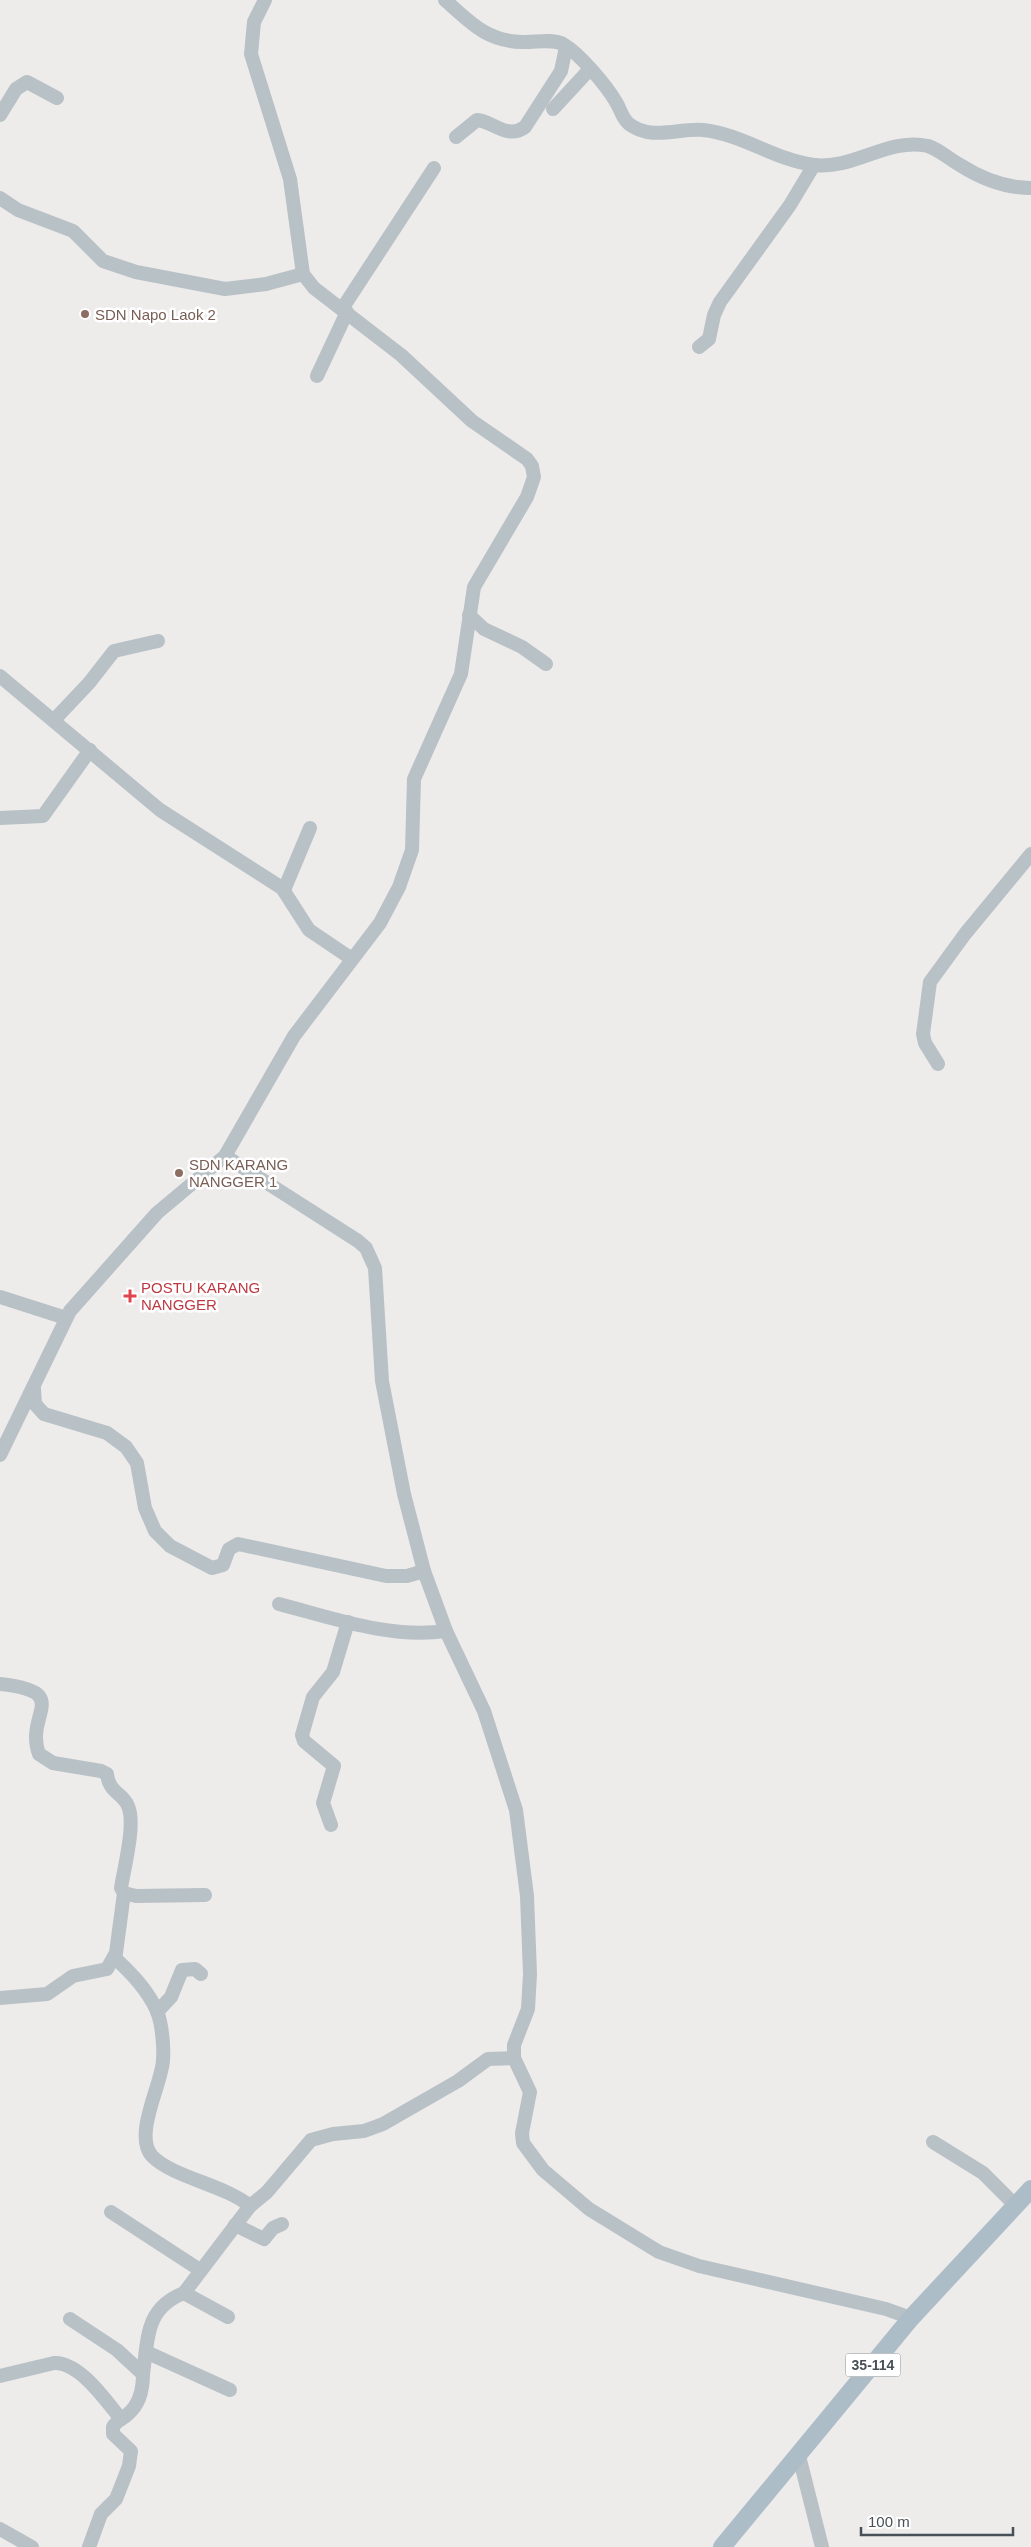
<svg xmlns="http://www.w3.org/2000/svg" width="1031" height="2547" font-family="Arial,sans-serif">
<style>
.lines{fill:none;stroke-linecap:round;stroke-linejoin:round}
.minor{stroke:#b8c1c6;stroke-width:14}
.major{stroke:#adbdc8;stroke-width:18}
.education-dot{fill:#8d6e63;stroke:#fff;stroke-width:2}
.health-dot{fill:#e0444e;stroke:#fff;stroke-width:2}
.labels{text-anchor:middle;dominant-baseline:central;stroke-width:5;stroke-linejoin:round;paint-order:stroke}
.shield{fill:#fff;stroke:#7e8489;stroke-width:1}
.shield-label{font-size:14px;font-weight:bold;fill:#465056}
.education-label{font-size:15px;fill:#785e54;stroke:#fff;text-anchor:start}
.health-label{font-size:15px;fill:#be3a42;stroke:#fff;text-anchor:start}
</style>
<rect width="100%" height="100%" fill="#eeebeb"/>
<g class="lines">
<g class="minor">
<path d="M 445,0 C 470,22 486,41 522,42 C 533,43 552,38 563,44 C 580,54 606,85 616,102 C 621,110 622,118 629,124 C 651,141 679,128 703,130 C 742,134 775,160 814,165 C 854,170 888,137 928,146 C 940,150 949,159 960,165 C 982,179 1005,188 1031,188"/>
<polyline points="553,109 590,69"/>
<polyline points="0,115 16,89 27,82 57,98"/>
<path d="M 456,137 L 477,120 C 493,121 507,140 525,127 L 561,71 L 566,47"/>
<polyline points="0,198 18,210 73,231 103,261 136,272 225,289 266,284 303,274"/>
<polyline points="342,309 434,168"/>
<polyline points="699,347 709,339 714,315 720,302 790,205 814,165"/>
<polyline points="317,376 347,312"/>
<polyline points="469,615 484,629 522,647 546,664"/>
<polyline points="0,676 160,810 282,888 309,930 352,959"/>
<polyline points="55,719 89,683 114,651 158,641"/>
<polyline points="0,818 43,816 90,750"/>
<polyline points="284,890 310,828"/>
<polyline points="938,1064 925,1043 923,1034 930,982 965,934 1031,854"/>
<polyline points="225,1156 358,1241 366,1248 375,1268 382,1381 404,1494 424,1571 446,1631 484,1711 516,1810 527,1896 530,1974 528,2009 514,2045 514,2058 530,2092 522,2133 523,2143 543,2170 589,2209 659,2252 699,2266 886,2309 911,2318"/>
<polyline points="0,1297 66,1318"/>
<polyline points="34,1389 35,1404 44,1414 107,1433 126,1447 137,1463 145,1508 155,1531 170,1546 212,1568 223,1565 229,1549 238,1544 386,1576 407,1576 424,1571"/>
<polyline points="0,1455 70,1311 157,1213 225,1156 294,1036 380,923 399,887 412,850 414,779 461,674 474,587 527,497 534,477 532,466 527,459 472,421 401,355 314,288 303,274 290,179 251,54 254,22 265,0"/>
<path d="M 279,1604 C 333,1618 390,1639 446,1631"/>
<path d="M 0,1684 C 74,1692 24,1714 39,1754 L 53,1763 L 101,1771 L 107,1774 C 109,1793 123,1793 128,1806 C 136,1824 124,1868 121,1888 L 124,1893 L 136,1896 L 205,1895"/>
<polyline points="331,1825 323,1803 334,1766 304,1741 302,1735 313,1697 333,1672 348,1622"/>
<path d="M 114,1957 C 131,1973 147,1989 157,2011 C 162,2024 164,2046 163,2060 C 162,2084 133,2135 152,2156 C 172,2177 225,2185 250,2206 L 184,2293 C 145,2308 148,2339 143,2374"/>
<polyline points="0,1998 47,1994 73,1976 107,1969 116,1953 124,1893"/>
<polyline points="157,2012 171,1997 182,1970 195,1969 201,1974"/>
<polyline points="933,2142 983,2173 1015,2205"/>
<polyline points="250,2206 267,2192 311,2140 333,2134 364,2131 383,2124 458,2081 488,2059 514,2058"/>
<polyline points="111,2212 200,2270"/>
<polyline points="235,2225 264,2239 273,2228 282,2224"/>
<polyline points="184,2293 228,2317"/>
<path d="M 70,2319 L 117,2350 L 143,2374 C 143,2390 140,2404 128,2414 C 123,2419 116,2421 113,2427 L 113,2434 L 131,2451 L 129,2466 L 116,2499 L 101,2514 L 89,2547"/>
<polyline points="146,2352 230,2390"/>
<path d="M 0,2376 L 54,2363 C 80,2362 106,2401 121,2419"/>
<polyline points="799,2456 822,2547"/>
<polyline points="0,2529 32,2547"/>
</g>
<polyline class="major" points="722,2547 911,2318 1031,2189"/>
</g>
<g class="education-dot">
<circle cx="85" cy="314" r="5"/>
<circle cx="179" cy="1173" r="5"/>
</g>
<path class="health-dot" d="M127.5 1288.5h5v5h5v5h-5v5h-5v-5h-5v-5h5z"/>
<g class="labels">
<rect class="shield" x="845.5" y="2353.5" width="55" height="23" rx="4"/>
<g class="shield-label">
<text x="873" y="2365">35-114</text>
</g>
<g class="education-label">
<text x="95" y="314">SDN Napo Laok 2</text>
<text x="189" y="1164">SDN KARANG<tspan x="189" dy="17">NANGGER 1</tspan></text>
</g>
<g class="health-label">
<text x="141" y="1287">POSTU KARANG<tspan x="141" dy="17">NANGGER</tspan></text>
</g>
</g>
<path d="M861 2527v8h152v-8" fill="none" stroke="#465056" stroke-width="2.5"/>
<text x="868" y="2527" font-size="15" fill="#465056" stroke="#ffffff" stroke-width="4" paint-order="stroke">100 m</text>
</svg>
